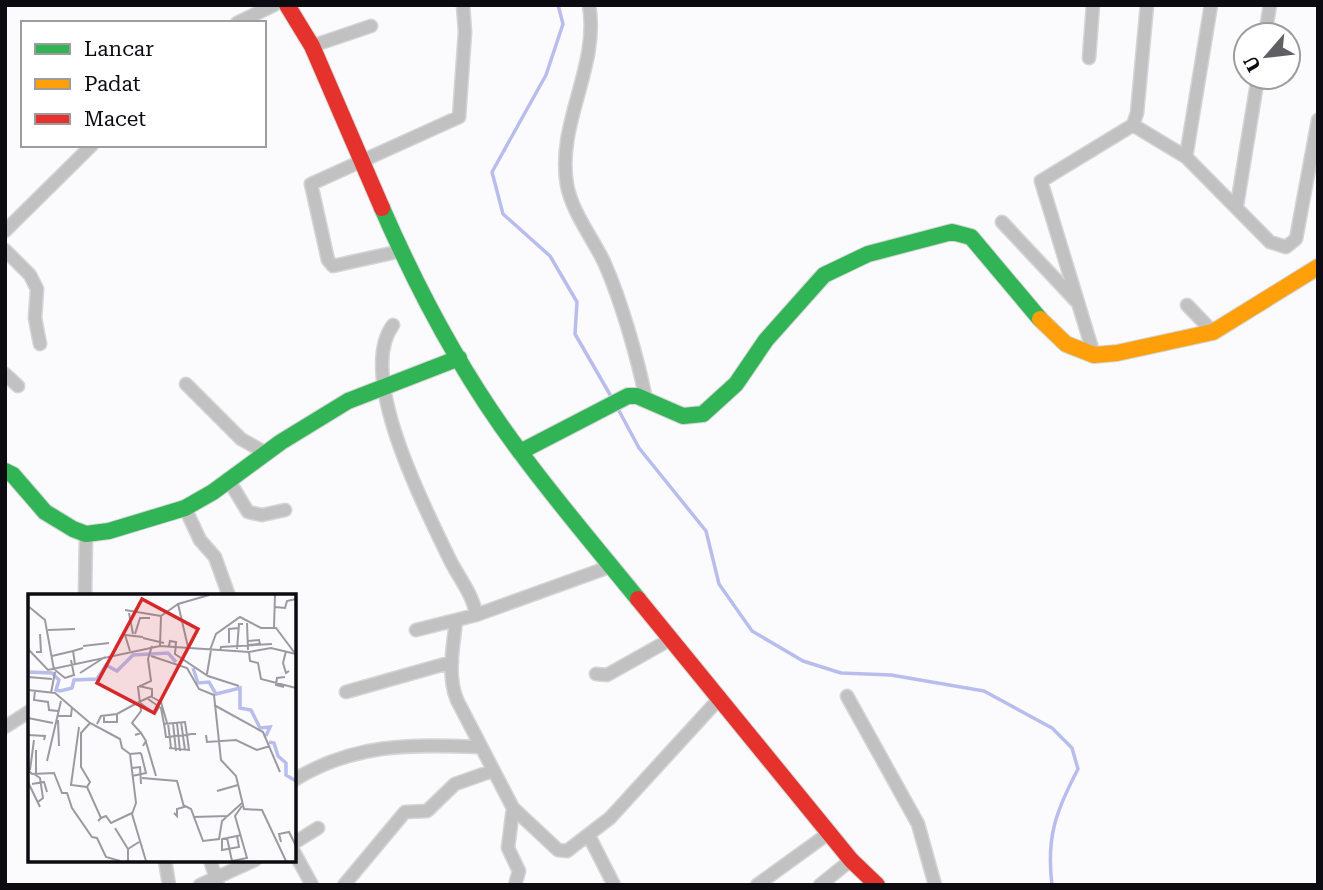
<svg xmlns="http://www.w3.org/2000/svg" width="1323" height="890" viewBox="0 0 1323 890" font-family="'Roboto Serif',serif">
<style>
.lines{fill:none;stroke-linecap:round;stroke-linejoin:round}
.stream{stroke:#b9bdee;stroke-width:3.5}
.street-casing{stroke:#d5d5d7;stroke-width:15}
.fast-casing{stroke:#d5d5d7;stroke-width:18}
.slow-casing{stroke:#d5d5d7;stroke-width:18}
.jam-casing{stroke:#d5d5d7;stroke-width:18}
.street{stroke:#c0c1c0;stroke-width:12}
.fast{stroke:#30b455;stroke-width:16}
.slow{stroke:#ff9f0a;stroke-width:16}
.jam{stroke:#e5322d;stroke-width:16}
.inset-river{fill:none;stroke:#b9bdee;stroke-width:3.5}
.inset-road{fill:none;stroke:#9b9b9f;stroke-width:2}
.view{fill:#d62828;fill-opacity:0.15;stroke:#d62828;stroke-width:3.5}
.inset-edge{fill:none;stroke:#0b0b11;stroke-width:3.5}
</style>
<rect width="100%" height="100%" fill="#fbfbfd"/>
<g class="lines">
<path class="stream" d="M 558,5 L 563,24 L 546,75 L 492,172 L 503,214 L 550,256 L 577,302 L 575,334 L 612,398
M 617,407 L 639,448 L 706,531 L 719,584 L 752,631 L 803,661 L 841,673 L 891,675 L 984,691 L 1052,728 L 1072,748 L 1078,769 C 1056,811 1046,837 1052,885"/>
<g class="street-casing">
<path id="street" d="M 589,5 C 600,66 556,124 567,185 C 572,212 592,237 604,262 C 621,300 638,359 646,400
M 237,23 L 274,5
M 1265,35 L 1270,5
M 312,46 L 371,26
M 1089,58 L 1093,5
M 1133,125 L 1186,157 L 1270,242 L 1286,247 L 1296,239 L 1318,120
M 1186,157 L 1211,5
M 1237,205 L 1258,77
M 1002,222 L 1076,301
M 5,231 L 92,145
M 5,250 L 30,275 L 37,289 L 35,318 L 40,344
M 401,251 L 333,266 L 328,260 L 311,184 L 459,117 L 465,32 L 463,5
M 1187,305 L 1213,332
M 393,325 C 355,375 427,512 451,562 C 460,579 474,597 476,615
M 1094,355 L 1041,181 L 1133,125 L 1137,113 L 1147,5
M 5,374 L 18,386
M 186,384 L 241,439 L 266,453
M 228,479 L 248,512 L 262,515 L 285,510
M 185,508 L 200,540 L 215,557 L 229,596
M 85,596 L 86,534
M 456,621 C 453,647 447,676 457,700 L 513,808 L 558,850 L 567,851 L 610,818 L 718,700
M 416,630 L 476,615 L 612,566
M 596,674 L 607,675 L 671,639
M 346,692 L 452,662
M 847,696 L 918,824 L 935,885
M 5,727 L 30,711
M 294,780 C 354,743 412,744 479,747
M 513,808 L 508,848 L 519,871 L 515,885
M 589,836 L 614,885
M 294,843 L 318,828
M 294,852 L 312,885
M 165,860 L 169,885
M 210,860 L 218,884
M 200,885 L 255,860
M 344,885 L 405,812 L 427,811 L 455,784 L 492,771
M 757,885 L 829,833
M 820,885 L 851,860"/>
</g>
<g class="fast-casing">
<path id="fast" d="M 382,208 C 419,293 465,379 521,453 C 558,503 599,551 638,599
M 520,452 L 628,396 L 637,396 L 683,416 L 703,414 L 736,384 L 766,340 L 824,275 L 868,254 L 952,232 L 971,237 L 1040,319
M 5,471 L 13,475 L 45,512 L 73,529 L 86,534 L 109,531 L 185,508 L 213,492 L 281,442 L 348,401 L 459,358"/>
</g>
<g class="slow-casing">
<path id="slow" d="M 1040,319 L 1066,344 L 1094,355 L 1117,353 L 1213,332 L 1318,267"/>
</g>
<g class="jam-casing">
<path id="jam" d="M 287,5 L 312,46 L 382,208
M 638,599 L 851,860 L 877,885"/>
</g>
<use href="#street" class="street"/>
<use href="#fast" class="fast"/>
<use href="#slow" class="slow"/>
<use href="#jam" class="jam"/>
</g>
<g transform="translate(28 594)">
<rect width="268" height="268" fill="#fbfbfd"/>
<path class="inset-river" d="M 165,74 L 170,89 L 181,88 L 188,100 L 212,94 L 212,114 L 223,116 L 232,134 L 242,133 L 238,142M 0,78 L 24,79 L 31,86 L 28,96 L 32,97 L 44,94 L 46,86 L 69,85 L 78,71 L 89,77 L 105,61 L 140,59 L 148,68M 241,148 L 246,149 L 250,162 L 258,169 L 258,181 L 268,187"/>
<path class="inset-road" d="M 0,12 L 17,26 L 26,76M 247,13 L 257,14 L 259,7 L 268,5M 97,16 L 133,22M 101,19 L 105,40M 219,29 L 220,56M 246,33 L 247,1M 20,36 L 47,35M 107,40 L 112,24 L 122,24M 115,44 L 136,49M 220,47 L 231,46 L 232,50 L 220,51M 201,49 L 201,35 L 211,34M 55,52 L 81,49M 132,52 L 133,22 L 150,10M 141,52 L 142,47 L 148,48 L 147,60 L 180,82 L 211,92M 160,53 L 150,10 L 181,1M 0,55 L 20,76 L 132,52 L 221,58 L 243,54 L 268,60M 209,55 L 211,30 L 215,30M 182,56 L 188,40 L 212,23 L 233,34 L 248,34 L 266,58M 102,57 L 97,41 L 115,43M 192,57 L 193,53 L 244,50M 258,57 L 255,69 L 258,79 L 261,77M 8,58 L 13,58 L 12,40M 221,58 L 222,67 L 230,69 L 233,85 L 268,94M 24,62 L 45,57M 123,62 L 159,74 L 171,95 L 186,101 L 193,166 L 208,182 L 216,215 L 234,216 L 258,267M 47,70 L 45,57 L 55,54M 27,76 L 37,84 L 46,81 L 43,66M 52,79 L 77,63M 179,80 L 183,56M 0,83 L 24,85M 111,92 L 124,95 L 124,103 L 133,108 L 130,112M 256,93 L 248,91 L 249,84 L 257,83M 0,96 L 27,99 L 62,129 L 92,145 L 94,154 L 102,160 L 113,159M 7,97 L 6,106 L 20,108 L 21,116 L 30,117M 23,99 L 27,78M 124,102 L 111,108 L 127,120 L 131,113M 120,105 L 133,114 L 136,130M 133,108 L 139,129M 186,111 L 235,138 L 252,178M 30,122 L 43,122 L 44,113M 76,122 L 76,128 L 89,128 L 89,120M 0,124 L 25,129M 30,126 L 31,152M 153,128 L 157,156M 140,129 L 143,154M 145,129 L 148,157M 149,129 L 152,157M 69,130 L 73,122 L 89,120 L 109,109M 51,133 L 43,191 L 59,193 L 73,224 L 70,227M 113,139 L 104,129 L 113,117 L 110,93 L 123,87 L 120,65 L 124,52M 0,141 L 17,142 L 16,146M 107,141 L 113,139 L 118,147 L 115,152M 178,141 L 179,148 L 208,146 L 229,156 L 242,152M 118,148 L 128,182M 141,154 L 161,156 L 159,141 L 157,128 L 136,130 L 138,143 L 142,143 L 146,142 L 159,141 L 163,140 L 168,140M 8,156 L 8,180M 102,160 L 108,209 L 104,220 L 118,267M 19,167 L 33,107M 104,174 L 112,173 L 113,190M 0,176 L 4,180 L 26,179 L 34,199 L 39,199 L 44,214 L 64,243 L 69,244 L 78,263 L 92,267M 2,176 L 6,146M 6,180 L 12,184 L 15,204 L 10,208M 104,182 L 118,179 L 113,159M 114,184 L 149,187 L 156,213 L 149,215 L 149,222 L 146,219M 0,188 L 12,213M 4,190 L 16,188 L 19,198M 59,193 L 62,188 L 53,173 L 53,139 L 62,129M 189,197 L 210,191M 155,211 L 163,215 L 175,247 L 191,245 L 194,227 L 214,209M 165,223 L 200,222M 73,224 L 78,222 L 83,229 L 104,219M 87,234 L 100,255M 209,242 L 194,245 L 194,256 L 211,253 L 209,242 L 213,241M 199,244 L 204,267M 253,248 L 251,240 L 261,238 L 268,252M 100,267 L 100,255 L 111,248M 204,267 L 219,264 L 207,222 L 214,212"/>
<path class="view" d="M 114,5 L 170,35 L 126,119 L 69,89 Z"/>
<rect width="268" height="268" class="inset-edge"/>
</g>
<rect width="1323" height="890" fill="none" stroke="#0b0b11" stroke-width="14"/>
<rect x="21" y="21" width="245" height="126" fill="#ffffff" stroke="#9d9da0" stroke-width="2"/>
<rect x="35" y="44" width="35" height="10" fill="#30b455" stroke="#9d9da0" stroke-width="2"/>
<text x="84" y="56" font-size="21" fill="#0b0b11">Lancar</text>
<rect x="35" y="79" width="35" height="10" fill="#ff9f0a" stroke="#9d9da0" stroke-width="2"/>
<text x="84" y="91" font-size="21" fill="#0b0b11">Padat</text>
<rect x="35" y="114" width="35" height="10" fill="#e5322d" stroke="#9d9da0" stroke-width="2"/>
<text x="84" y="126" font-size="21" fill="#0b0b11">Macet</text>
<g transform="translate(1267 56) rotate(242)"><circle r="33" fill="#ffffff" stroke="#9d9da0" stroke-width="2"/>
<path d="M0-5L12 26L0 18L-12 26Z" fill="#5f5f64"/>
<text y="-10" font-size="19" font-weight="bold" text-anchor="middle" fill="#0b0b11">U</text>
</g>
</svg>
